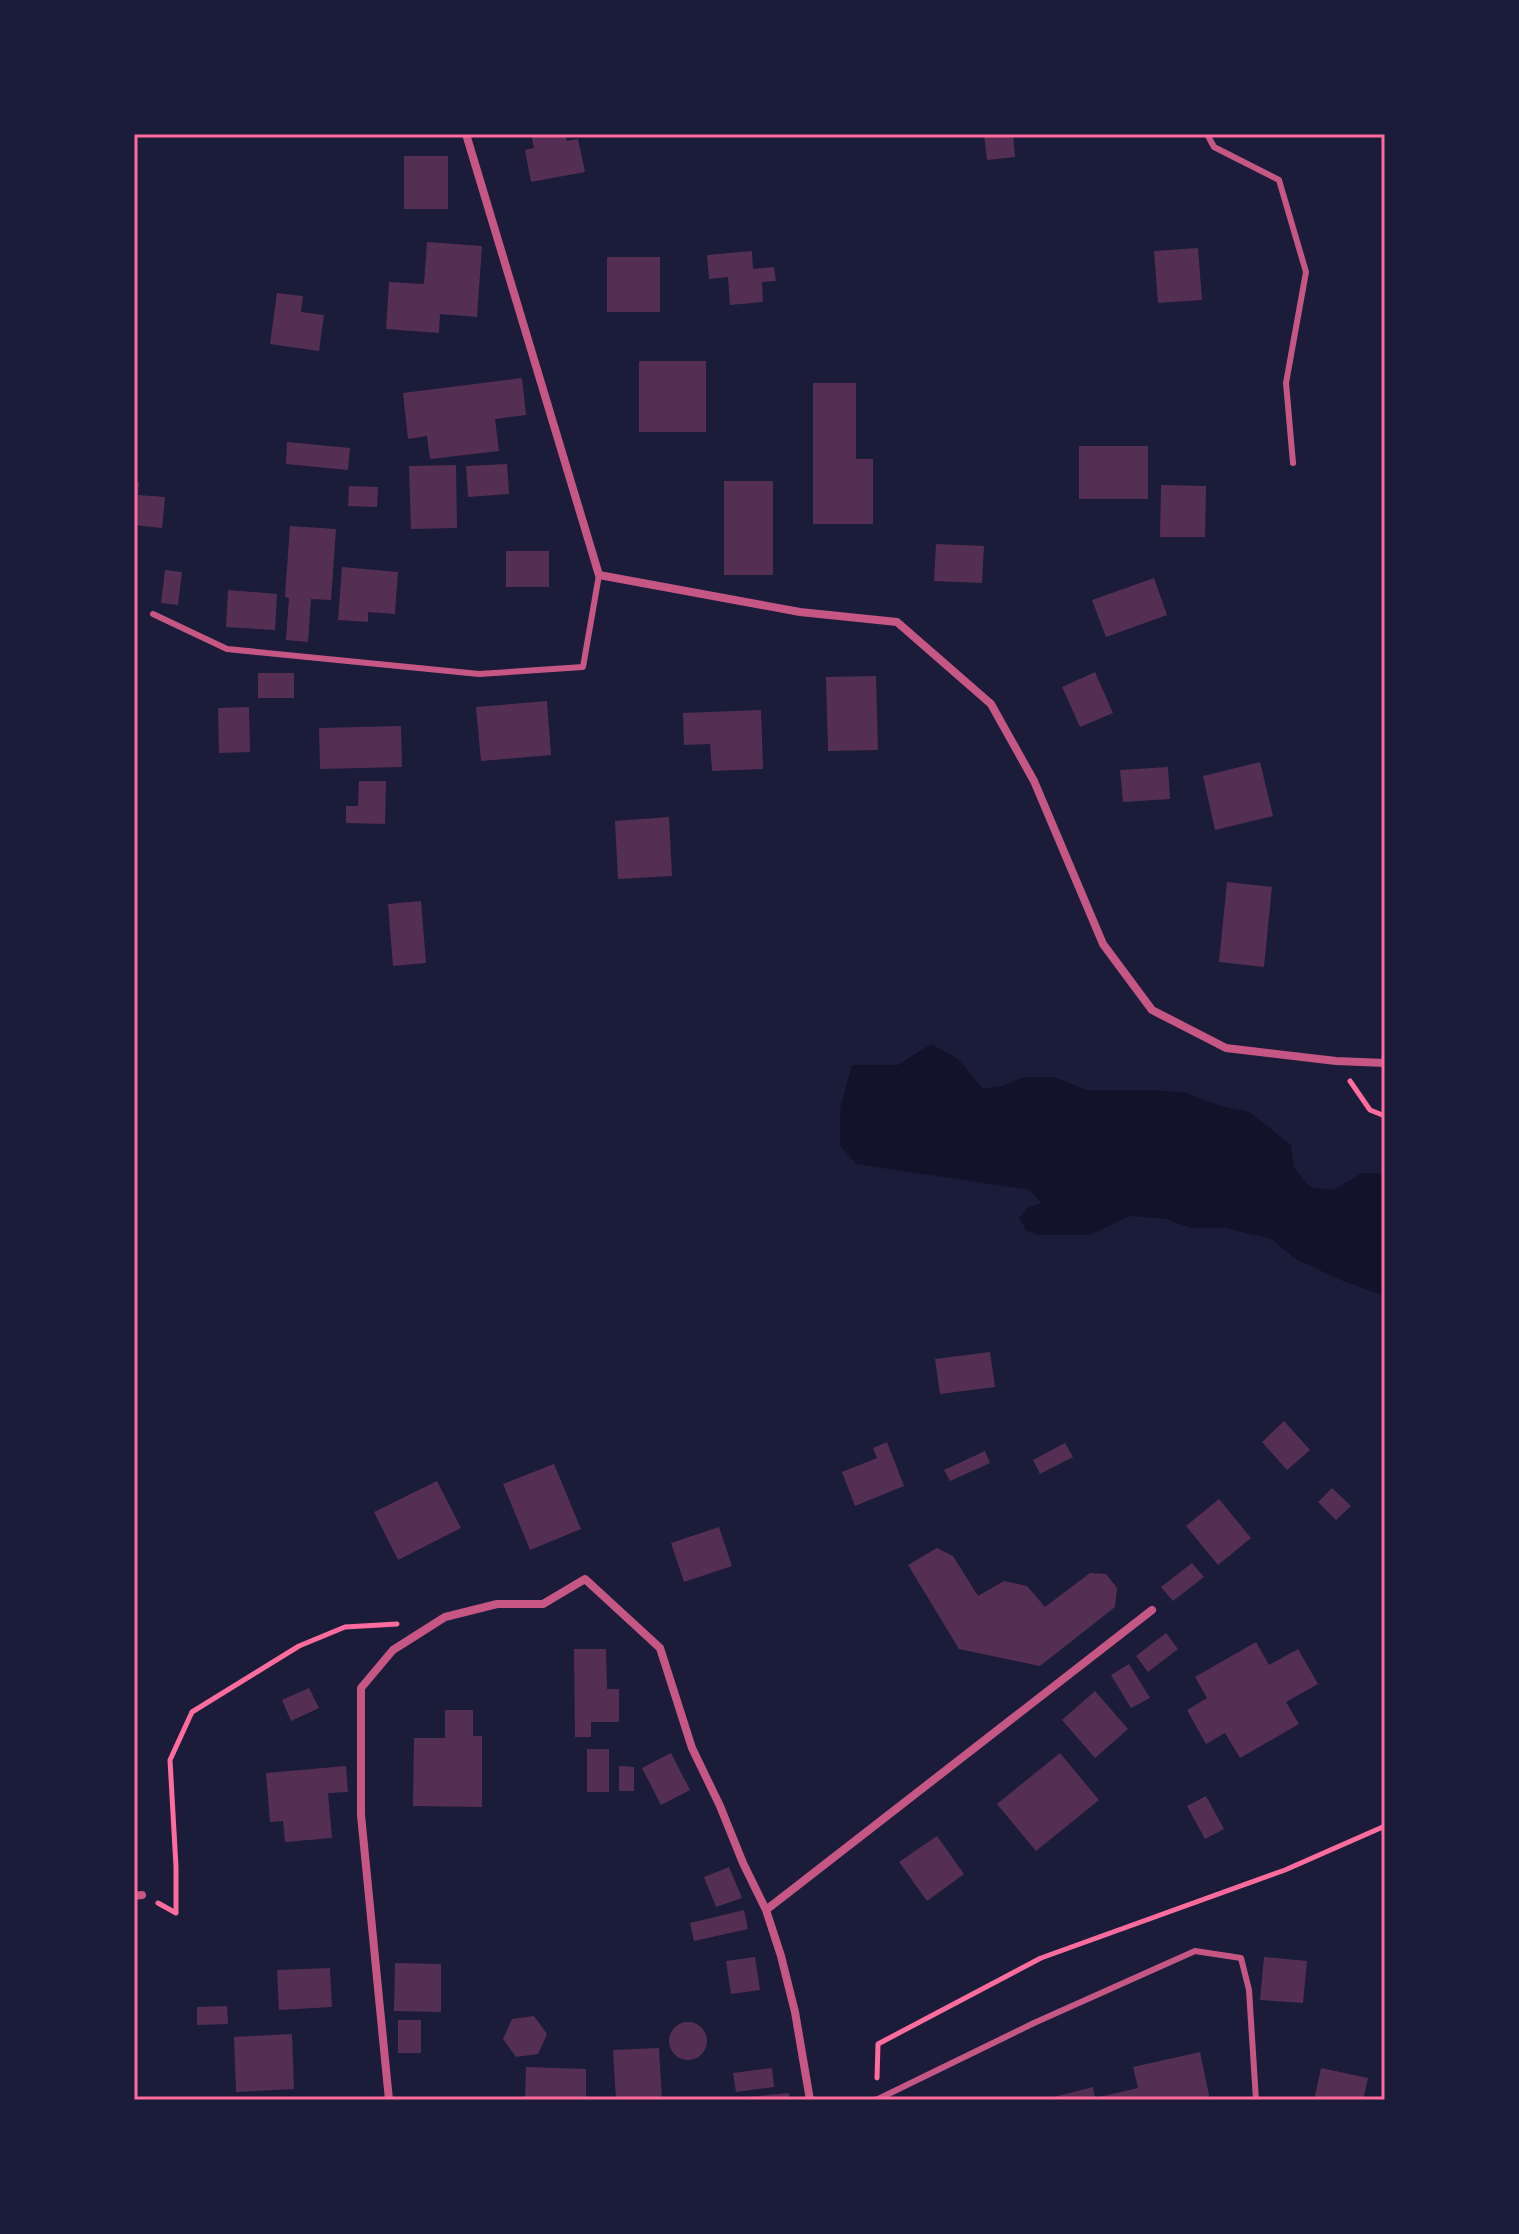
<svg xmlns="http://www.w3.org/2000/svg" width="1519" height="2234" viewBox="0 0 1519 2234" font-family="'Source Serif 4',serif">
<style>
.water{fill:#12122b}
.building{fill:#542f53}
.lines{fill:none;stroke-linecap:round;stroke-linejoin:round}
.path{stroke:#ff6b9d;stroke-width:5}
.service{stroke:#c65784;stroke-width:6}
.minor{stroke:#c65784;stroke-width:8}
.neatline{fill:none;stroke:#ff6b9d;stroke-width:3}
</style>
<rect width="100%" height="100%" fill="#1b1b3a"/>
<path class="water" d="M 931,1044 L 958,1059 L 983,1089 L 1002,1086 L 1025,1077 L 1054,1077 L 1086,1090 L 1154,1090 L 1187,1093 L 1220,1106 L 1249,1112 L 1291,1145 L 1294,1167 L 1310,1187 L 1333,1190 L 1362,1173 L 1379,1173 L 1385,1188 L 1385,1296 L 1343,1281 L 1294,1258 L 1272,1239 L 1226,1228 L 1190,1228 L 1167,1219 L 1129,1216 L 1090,1235 L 1038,1235 L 1026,1230 L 1019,1218 L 1027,1208 L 1041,1203 L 1030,1190 L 856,1164 L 840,1145 L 840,1109 L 852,1065 L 898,1065 Z"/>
<path class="building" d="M 531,134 L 565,134 L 567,141 L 578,139 L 585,172 L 531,182 L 525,150 L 534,148 Z
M 984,134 L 1013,134 L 1015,157 L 987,160 Z
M 404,156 L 448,156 L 448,209 L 404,209 Z
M 427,242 L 482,246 L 477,317 L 440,314 L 439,333 L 386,329 L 389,282 L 424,284 Z
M 1198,248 L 1202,300 L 1158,303 L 1154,251 Z
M 752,251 L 753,269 L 774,267 L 776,281 L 762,282 L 763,302 L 730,305 L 728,277 L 709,279 L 707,255 Z
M 607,257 L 660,257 L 660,312 L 607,312 Z
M 277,293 L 303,296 L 301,312 L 324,315 L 319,351 L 270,344 Z
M 639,361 L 706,361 L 706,432 L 639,432 Z
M 522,378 L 526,415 L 495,419 L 499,451 L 430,459 L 427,436 L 408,439 L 403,393 Z
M 813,383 L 856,383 L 856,459 L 873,459 L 873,524 L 813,524 Z
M 287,442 L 350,448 L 348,470 L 286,464 Z
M 1079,446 L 1148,446 L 1148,499 L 1079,499 Z
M 507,464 L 509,494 L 468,497 L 466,466 Z
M 456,465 L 457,528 L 411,529 L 409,466 Z
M 724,481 L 773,481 L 773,575 L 724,575 Z
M 134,482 L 139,482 L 138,495 L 165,497 L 162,528 L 134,525 Z
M 1161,485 L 1206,486 L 1205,537 L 1160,537 Z
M 349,486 L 378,487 L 377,507 L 348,506 Z
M 290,526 L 336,529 L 331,600 L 311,599 L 308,642 L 286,640 L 289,598 L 285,597 Z
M 936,544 L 984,546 L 982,583 L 934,581 Z
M 506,551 L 549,551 L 549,587 L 506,587 Z
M 342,567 L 398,572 L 395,614 L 368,612 L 368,622 L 338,620 Z
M 165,570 L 182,572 L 178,605 L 161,603 Z
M 1154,578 L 1167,615 L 1106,637 L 1092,600 Z
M 228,590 L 277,594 L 275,630 L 226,627 Z
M 1095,672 L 1113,713 L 1080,727 L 1062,687 Z
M 258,673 L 294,673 L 294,698 L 258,698 Z
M 876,676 L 878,750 L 828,751 L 826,677 Z
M 547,701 L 551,755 L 481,761 L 476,707 Z
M 249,707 L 250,752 L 219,753 L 218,708 Z
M 761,710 L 763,769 L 712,771 L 710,744 L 684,745 L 683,713 Z
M 401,726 L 402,767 L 320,769 L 319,728 Z
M 1260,762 L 1273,816 L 1215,830 L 1203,776 Z
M 1168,767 L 1170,799 L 1123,802 L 1120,770 Z
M 359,781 L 386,781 L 385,824 L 346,823 L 346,806 L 358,806 Z
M 669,817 L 672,876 L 618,879 L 615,821 Z
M 1227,882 L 1272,887 L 1264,967 L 1219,962 Z
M 421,901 L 426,963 L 393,966 L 388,904 Z
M 990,1352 L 995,1387 L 940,1394 L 935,1359 Z
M 1284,1421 L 1310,1450 L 1287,1470 L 1262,1442 Z
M 887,1442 L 904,1486 L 855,1506 L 842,1472 L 877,1458 L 873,1448 Z
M 1065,1443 L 1073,1457 L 1040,1474 L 1033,1460 Z
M 985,1451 L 990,1463 L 950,1481 L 944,1470 Z
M 554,1464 L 581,1529 L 530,1550 L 503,1484 Z
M 437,1481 L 461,1528 L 398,1560 L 374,1512 Z
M 1332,1488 L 1351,1506 L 1336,1520 L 1318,1502 Z
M 1219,1499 L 1251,1538 L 1218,1565 L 1186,1526 Z
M 719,1527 L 732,1566 L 684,1582 L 671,1543 Z
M 937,1548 L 953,1556 L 978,1596 L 1004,1581 L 1027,1586 L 1045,1607 L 1090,1573 L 1106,1574 L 1117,1588 L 1115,1607 L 1040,1666 L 959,1649 L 908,1565 Z
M 1192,1563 L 1204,1577 L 1173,1601 L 1161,1587 Z
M 1166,1633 L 1178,1649 L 1148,1672 L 1136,1656 Z
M 1256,1642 L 1269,1665 L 1298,1649 L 1318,1684 L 1286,1702 L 1299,1724 L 1240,1758 L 1225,1733 L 1206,1744 L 1187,1710 L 1207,1698 L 1195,1677 Z
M 574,1649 L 606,1649 L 607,1689 L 619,1689 L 619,1722 L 591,1722 L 591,1737 L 575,1737 Z
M 1129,1664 L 1150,1698 L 1131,1708 L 1111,1675 Z
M 309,1688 L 319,1708 L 291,1721 L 282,1700 Z
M 1095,1691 L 1128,1729 L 1095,1758 L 1062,1720 Z
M 445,1710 L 473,1710 L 473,1736 L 482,1736 L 482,1807 L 413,1806 L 414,1738 L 445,1738 Z
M 587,1749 L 609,1749 L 609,1792 L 587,1792 Z
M 671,1753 L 690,1790 L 661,1805 L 642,1768 Z
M 1060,1753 L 1099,1800 L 1036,1851 L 997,1804 Z
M 346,1766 L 348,1792 L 328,1793 L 332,1838 L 285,1842 L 283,1821 L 270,1822 L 266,1773 Z
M 619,1766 L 634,1767 L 634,1791 L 619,1791 Z
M 1206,1796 L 1224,1829 L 1205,1839 L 1187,1806 Z
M 937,1836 L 964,1874 L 927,1901 L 899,1862 Z
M 729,1867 L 742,1898 L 716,1907 L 704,1877 Z
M 744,1910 L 748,1929 L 694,1941 L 690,1923 Z
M 755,1957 L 760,1990 L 731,1994 L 726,1961 Z
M 1264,1957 L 1307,1961 L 1303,2003 L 1260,2000 Z
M 395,1963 L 441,1964 L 441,2012 L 394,2011 Z
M 330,1968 L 332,2007 L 279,2010 L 277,1970 Z
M 227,2006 L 228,2024 L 197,2025 L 197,2007 Z
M 534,2016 L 547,2034 L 538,2054 L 516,2057 L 503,2039 L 512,2019 Z
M 398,2020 L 421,2020 L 421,2053 L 398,2053 Z
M669 2041a19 19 0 1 1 38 0a19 19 0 1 1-38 0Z
M 292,2034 L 294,2089 L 236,2092 L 234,2037 Z
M 659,2048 L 662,2100 L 616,2100 L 613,2050 Z
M 1200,2052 L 1210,2100 L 1042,2100 L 1093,2087 L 1095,2098 L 1138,2088 L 1133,2067 Z
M 526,2067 L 586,2069 L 586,2100 L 525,2100 Z
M 772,2068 L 774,2087 L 736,2092 L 733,2073 Z
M 1321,2068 L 1368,2078 L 1363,2100 L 1314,2100 Z
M 789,2093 L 790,2100 L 748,2100 L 747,2097 Z"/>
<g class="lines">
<path class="path" d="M 1350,1081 L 1370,1110 L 1385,1116
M 158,1903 L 176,1913 L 176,1867 L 170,1760 L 192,1712 L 299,1646 L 345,1627 L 397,1624
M 877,2078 L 878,2044 L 1041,1958 L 1285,1870 L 1385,1826"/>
<path class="service" d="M 1207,134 L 1214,147 L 1279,180 L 1306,272 L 1286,383 L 1293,463
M 153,614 L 227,649 L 479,674 L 583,667 L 599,575
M 876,2100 L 1034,2023 L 1195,1951 L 1241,1958 L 1249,1990 L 1256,2100"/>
<path class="minor" d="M 466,134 L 599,575 L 800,612 L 897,622 L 991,704 L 1034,781 L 1103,944 L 1152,1010 L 1226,1048 L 1336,1061 L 1385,1063
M 134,1896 L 142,1895
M 766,1910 L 1152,1610
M 389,2100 L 361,1815 L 361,1688 L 393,1650 L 445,1617 L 497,1604 L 543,1604 L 585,1579 L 660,1648 L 692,1748 L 720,1806 L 743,1863 L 766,1910 L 781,1956 L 795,2012 L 810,2100"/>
</g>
<rect width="1519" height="2234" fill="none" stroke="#1b1b3a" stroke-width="272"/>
<rect x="136" y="136" width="1247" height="1962" class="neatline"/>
</svg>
